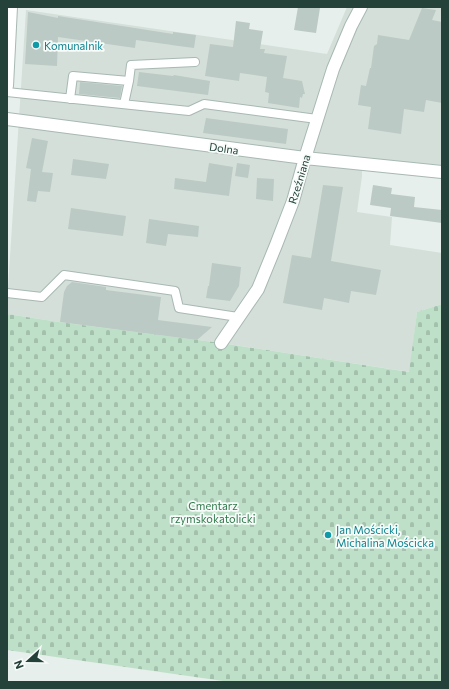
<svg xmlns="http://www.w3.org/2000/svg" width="449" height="689" viewBox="0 0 449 689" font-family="Commissioner,sans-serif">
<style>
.built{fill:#d4dfda}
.cemetery{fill:url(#cemetery-stones)}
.building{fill:#bbcac4}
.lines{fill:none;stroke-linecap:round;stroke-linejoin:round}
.service-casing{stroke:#a8b8b2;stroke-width:10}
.minor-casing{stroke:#a8b8b2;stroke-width:14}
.tertiary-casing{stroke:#a8b8b2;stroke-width:14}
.service{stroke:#fff;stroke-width:8}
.minor{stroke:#fff;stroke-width:12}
.tertiary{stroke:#fff;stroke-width:12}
.culture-dot{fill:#0f9aa8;stroke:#f7fbf9;stroke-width:1.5}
.labels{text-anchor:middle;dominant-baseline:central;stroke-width:3.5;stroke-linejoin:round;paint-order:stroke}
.culture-label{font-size:11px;fill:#0d838f;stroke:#f7fbf9;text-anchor:start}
.street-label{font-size:11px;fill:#24423a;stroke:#f7fbf9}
.park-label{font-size:11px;fill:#2d7a4b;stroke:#f7fbf9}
</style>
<defs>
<pattern id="cemetery-stones" width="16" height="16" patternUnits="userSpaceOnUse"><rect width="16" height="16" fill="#bfe0c8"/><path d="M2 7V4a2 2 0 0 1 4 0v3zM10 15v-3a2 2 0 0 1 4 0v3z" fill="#a4c1ad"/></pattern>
</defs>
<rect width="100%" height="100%" fill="#e6efeb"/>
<path class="built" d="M 347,7 L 442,7 L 442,165 L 362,158 L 362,176 L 357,212 L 392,217 L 390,245 L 442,253 L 442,304 L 417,312 L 410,372 L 221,343 L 59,322 L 7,314 L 7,303 L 26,10 L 327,54 Z"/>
<path class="cemetery" d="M 442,304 L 442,682 L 230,682 L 7,650 L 7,314 L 59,322 L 221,343 L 409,372 L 417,312 Z"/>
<path class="building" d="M 298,7 L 314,7 L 320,8 L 316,33 L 294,30 Z
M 422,8 L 436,10 L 432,20 L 442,22 L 442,103 L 426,100 L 424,112 L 404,109 L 401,134 L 368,129 L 371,107 L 358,105 L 361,85 L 366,86 L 370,68 L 371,68 L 374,46 L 377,44 L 378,35 L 409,40 Z
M 28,12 L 58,18 L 58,16 L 173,34 L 173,32 L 196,35 L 194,48 L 171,45 L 172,45 L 136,40 L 135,48 L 58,37 L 57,66 L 25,64 Z
M 236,21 L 250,23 L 249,29 L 263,31 L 260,49 L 265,49 L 264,53 L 287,56 L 283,78 L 302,81 L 305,94 L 303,94 L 302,98 L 300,97 L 299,108 L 268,103 L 269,93 L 265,92 L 267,77 L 240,73 L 239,81 L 205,76 L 210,44 L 233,47 Z
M 139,72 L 173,76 L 174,75 L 210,81 L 208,95 L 137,86 Z
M 80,82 L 122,86 L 120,98 L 79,94 Z
M 206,118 L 288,129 L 286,144 L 203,133 Z
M 32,138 L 48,141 L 42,172 L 53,173 L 50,192 L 38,191 L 36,202 L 27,201 L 31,169 L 26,168 Z
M 73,159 L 109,164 L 106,179 L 71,175 Z
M 209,163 L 233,167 L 229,196 L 174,189 L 175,178 L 206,182 Z
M 237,163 L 250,165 L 248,178 L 235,176 Z
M 257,178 L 274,179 L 273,201 L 256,199 Z
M 323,185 L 343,187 L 331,261 L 381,270 L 376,295 L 351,291 L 349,303 L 324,298 L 322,310 L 283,303 L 292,255 L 311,258 Z
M 373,185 L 392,188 L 391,194 L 415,197 L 414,207 L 442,210 L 442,223 L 390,216 L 391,208 L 370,205 Z
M 71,208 L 126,216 L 123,236 L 68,229 Z
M 149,219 L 199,226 L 198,237 L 168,234 L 166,246 L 146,243 Z
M 212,263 L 241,267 L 239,286 L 230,301 L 206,298 L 208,286 L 209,286 Z
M 72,282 L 106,287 L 106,290 L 161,297 L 158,320 L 212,327 L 197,340 L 60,322 L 64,292 L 67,286 Z"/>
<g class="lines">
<g class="service-casing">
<path id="service" d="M 129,81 L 131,65 L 195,62
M 7,92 L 189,111 L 204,104 L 317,119
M 70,99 L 73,76 L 129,81 L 124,104
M 7,293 L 42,297 L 64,275 L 175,291 L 179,308 L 238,317"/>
</g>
<g class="minor-casing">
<path id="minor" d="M 7,119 L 305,158 L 442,172
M 221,343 L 258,289 L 276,245 L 293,201 L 305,158 L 333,69 L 351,26 L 361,7"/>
</g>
<g class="tertiary-casing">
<path id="tertiary" d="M 7,86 L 11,7"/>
</g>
<use href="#service" class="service"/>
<use href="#minor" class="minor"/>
<use href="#tertiary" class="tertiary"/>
</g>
<g class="culture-dot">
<circle cx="36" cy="45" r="4"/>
<circle cx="328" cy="535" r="4"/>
</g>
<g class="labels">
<g class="culture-label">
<text x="44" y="45">Komunalnik</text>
<text x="336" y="529">Jan Mościcki,<tspan x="336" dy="13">Michalina Mościcka</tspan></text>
</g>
<g class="street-label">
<text transform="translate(224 148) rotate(8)">Dolna</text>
<text transform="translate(299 179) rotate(-73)">Rzeźniana</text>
</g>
<g class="park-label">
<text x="213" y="505">Cmentarz<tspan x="213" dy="13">rzymskokatolicki</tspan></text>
</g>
</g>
<rect width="449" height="689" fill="none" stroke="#24423a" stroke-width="16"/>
<g transform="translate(28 661) rotate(249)" stroke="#f7fbf9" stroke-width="3" paint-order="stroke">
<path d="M0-3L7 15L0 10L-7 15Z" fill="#24423a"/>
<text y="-6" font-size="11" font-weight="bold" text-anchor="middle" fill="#24423a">N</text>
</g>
</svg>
